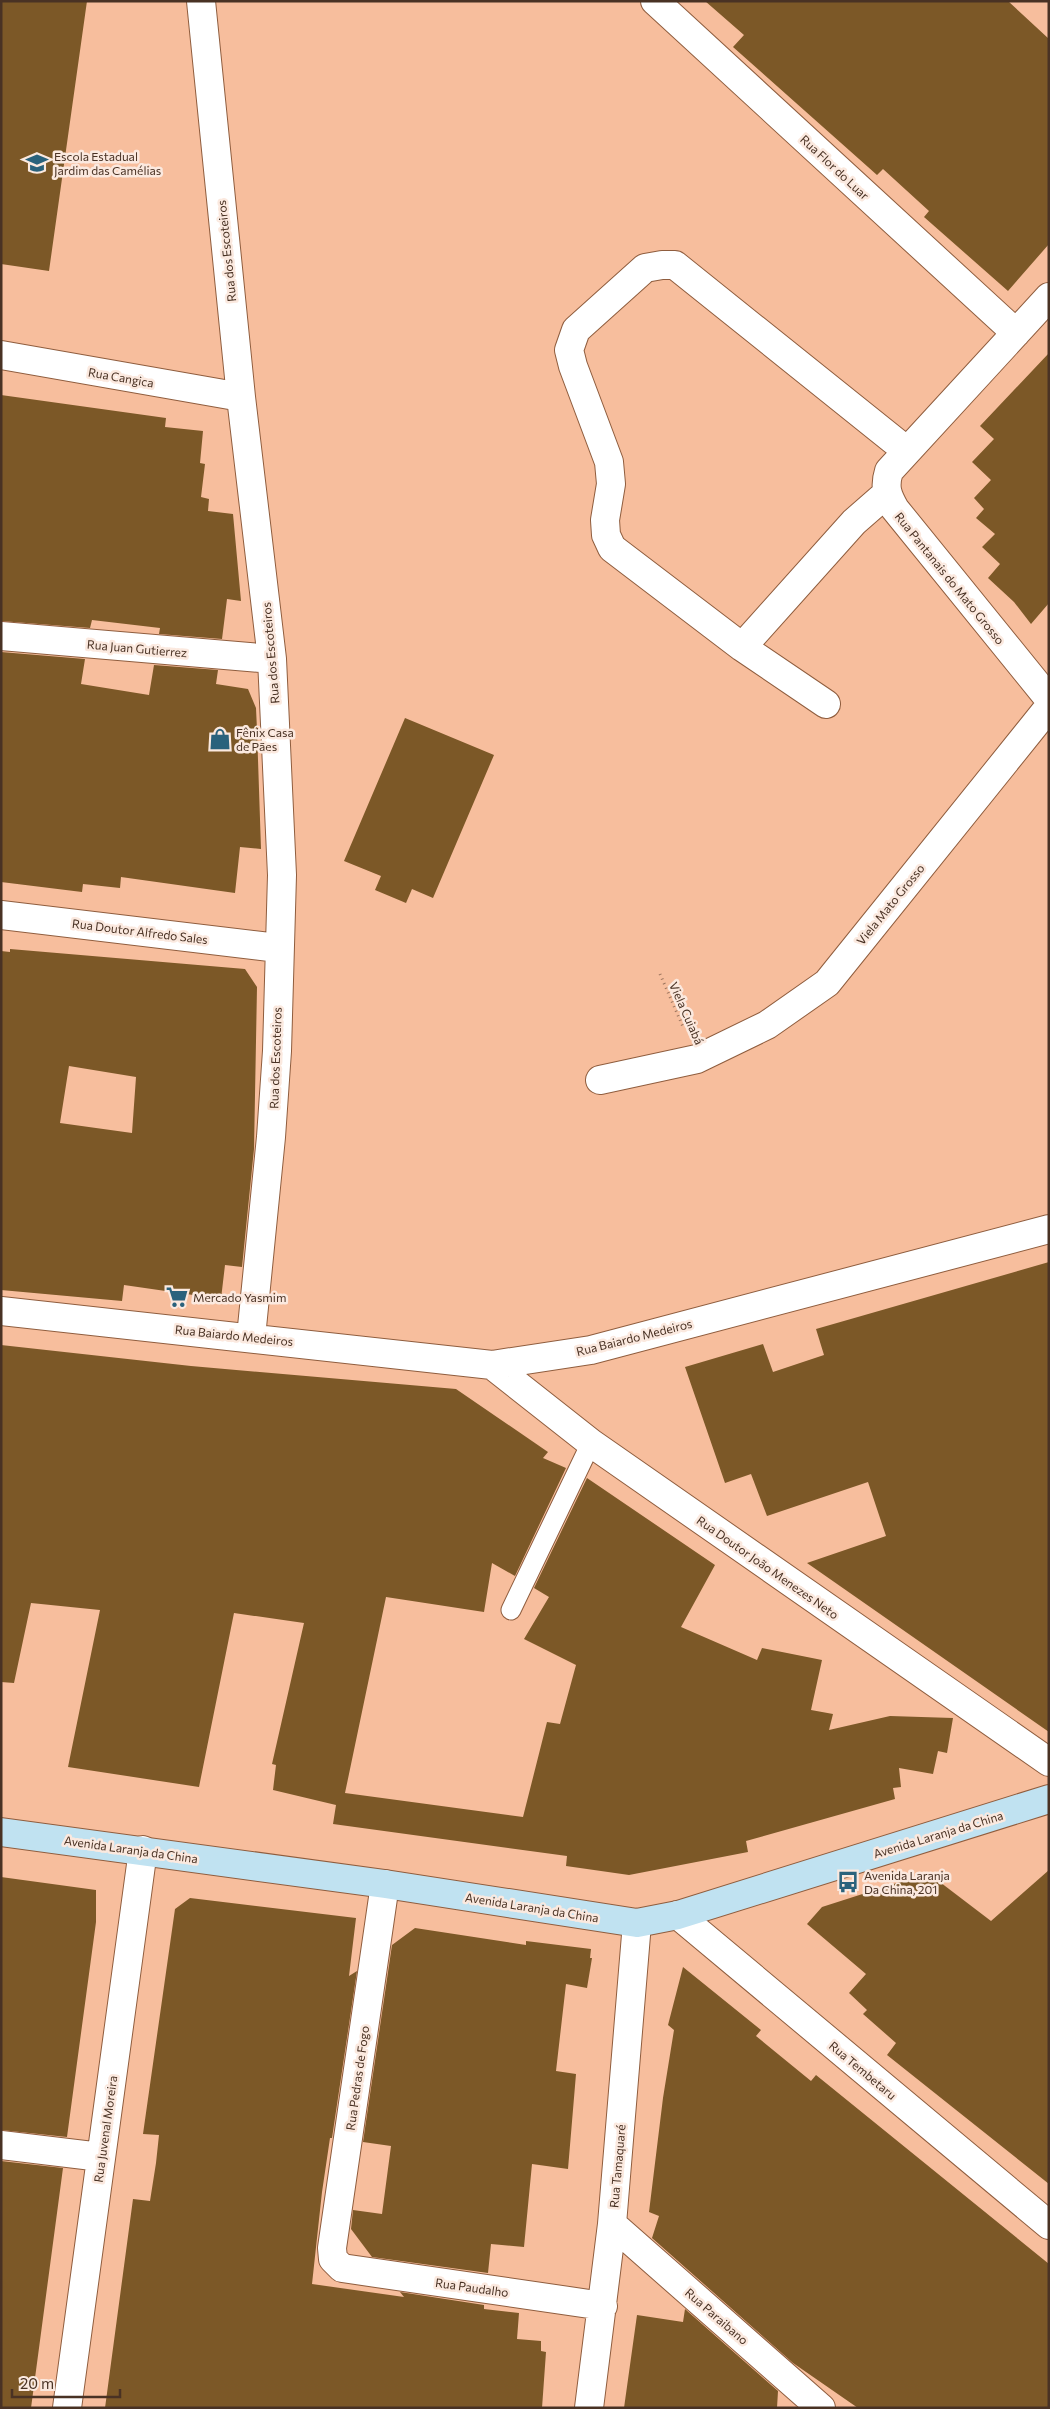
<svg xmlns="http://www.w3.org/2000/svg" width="1050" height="2409" viewBox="0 0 1050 2409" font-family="Commissioner,sans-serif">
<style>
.building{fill:#7c5827;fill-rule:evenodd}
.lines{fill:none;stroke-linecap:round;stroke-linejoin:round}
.lane-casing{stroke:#8f5d3e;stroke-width:21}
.street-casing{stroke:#8f5d3e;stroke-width:30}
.secondary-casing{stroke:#8f5d3e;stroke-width:30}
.path{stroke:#9c755e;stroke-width:3;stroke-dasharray:1 4;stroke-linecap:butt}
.lane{stroke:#fff;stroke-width:19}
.street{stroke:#fff;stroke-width:28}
.secondary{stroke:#c0e2f1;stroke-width:28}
.labels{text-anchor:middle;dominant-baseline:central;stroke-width:5;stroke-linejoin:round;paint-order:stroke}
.poi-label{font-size:12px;fill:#493224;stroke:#fbe9df;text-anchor:start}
.street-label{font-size:12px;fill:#493224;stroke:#fbe9df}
</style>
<rect width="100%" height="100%" fill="#f7be9d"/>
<path class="building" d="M 1,1 L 87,1 L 49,271 L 1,264 Z
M 705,1 L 1008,1 L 1049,39 L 1049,244 L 1008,291 L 924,217 L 929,211 L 883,169 L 877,175 L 733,47 L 744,35 Z
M 1049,353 L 1049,603 L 1031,624 L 1014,602 L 988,578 L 1000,564 L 982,547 L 995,534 L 976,518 L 984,509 L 974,498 L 991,480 L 972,462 L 994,439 L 980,426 Z
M 1,395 L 166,418 L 165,427 L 203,431 L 200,463 L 205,464 L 201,497 L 209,499 L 208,511 L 233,514 L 241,601 L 227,599 L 222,639 L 159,634 L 160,628 L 92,620 L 90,628 L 1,621 Z
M 1,652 L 85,659 L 81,684 L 149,695 L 154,665 L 218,670 L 216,684 L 248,689 L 256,708 L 257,730 L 261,849 L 240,847 L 235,893 L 121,877 L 120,888 L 83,884 L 82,892 L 1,882 Z
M 405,718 L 494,755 L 433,898 L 412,889 L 406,903 L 375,890 L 381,876 L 344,861 Z
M 10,949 L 245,969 L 257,987 L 254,1149 L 242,1267 L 225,1265 L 221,1299 L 124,1285 L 122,1301 L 1,1290 L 1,951 L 10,952 ZM 69,1066 L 136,1077 L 132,1133 L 60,1123 Z
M 1049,1262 L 1049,1732 L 807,1563 L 886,1536 L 868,1482 L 767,1516 L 751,1474 L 725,1483 L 685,1367 L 763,1344 L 773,1372 L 824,1355 L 816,1329 Z
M 1,1345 L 191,1366 L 456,1389 L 548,1452 L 543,1458 L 566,1468 L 515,1576 L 492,1563 L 484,1612 L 386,1597 L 345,1793 L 523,1817 L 547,1722 L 560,1724 L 576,1665 L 524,1639 L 549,1597 L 534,1588 L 587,1478 L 715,1565 L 681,1627 L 757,1660 L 762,1648 L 822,1660 L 811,1710 L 833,1714 L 829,1730 L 890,1716 L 953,1718 L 947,1753 L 938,1751 L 933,1774 L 899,1768 L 901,1787 L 893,1788 L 895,1799 L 746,1841 L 748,1852 L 629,1875 L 566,1866 L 567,1856 L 333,1824 L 336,1805 L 273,1790 L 276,1765 L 272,1764 L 304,1623 L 234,1613 L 199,1787 L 68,1767 L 100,1610 L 31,1603 L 14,1683 L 1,1682 Z
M 1049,1870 L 1049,2184 L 887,2055 L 896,2043 L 863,2014 L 867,2010 L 849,1993 L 866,1974 L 807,1924 L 822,1907 L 928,1873 L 991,1921 Z
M 1,1877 L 96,1890 L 96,1922 L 67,2137 L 1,2130 Z
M 190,1898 L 356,1918 L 349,1976 L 357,1971 L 332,2138 L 330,2138 L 322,2192 L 312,2284 L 404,2297 L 400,2292 L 484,2305 L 484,2309 L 519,2313 L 517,2339 L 541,2341 L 541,2351 L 546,2352 L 542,2408 L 105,2408 L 133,2199 L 150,2201 L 156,2163 L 159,2135 L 143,2134 L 175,1909 Z
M 415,1928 L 526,1945 L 526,1941 L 591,1949 L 590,1958 L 592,1958 L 587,1988 L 566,1984 L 556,2071 L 576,2074 L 568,2169 L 532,2164 L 524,2247 L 491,2244 L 488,2273 L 372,2257 L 351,2229 L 353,2210 L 382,2214 L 391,2146 L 363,2142 L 392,1945 Z
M 683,1967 L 761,2030 L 756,2036 L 811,2081 L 816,2075 L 1049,2264 L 1049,2408 L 858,2408 L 793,2363 L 652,2238 L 659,2216 L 649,2212 L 663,2098 L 674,2030 L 668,2025 Z
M 1,2161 L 63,2168 L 31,2408 L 1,2408 Z
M 685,2309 L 778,2391 L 777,2408 L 624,2408 L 637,2315 L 683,2322 Z"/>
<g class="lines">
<g class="lane-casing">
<path id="lane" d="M 511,1610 L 591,1443"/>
</g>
<g class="street-casing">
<path id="street" d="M 201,1 L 241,397 L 272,659 L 282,875 L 277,1051 L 271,1137 L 251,1337
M 655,1 L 1016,333
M 1049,297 L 889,471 C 884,487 887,495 895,509 L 1049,699
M 1,355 L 241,397
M 1,636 L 272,659
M 742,647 L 854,522 L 886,494
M 826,704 L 742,647 L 612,548 L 606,535 L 605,520 L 611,484 L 609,462 L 573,366 L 569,350 L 576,330 L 645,268 L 662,265 L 675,265 L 907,451
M 1,915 L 278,948
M 600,1080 L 697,1059 L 767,1025 L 827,983 L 1049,707
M 1,1311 L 492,1365 L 591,1350 L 1049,1229
M 492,1365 L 591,1443 L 1049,1762
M 385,1884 L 332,2248 L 333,2259 L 342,2268 L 603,2306
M 678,1915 L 1049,2225
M 1,2145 L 101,2157
M 612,2224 L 821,2408
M 67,2408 L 143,1850
M 589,2408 L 612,2224 L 637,1923"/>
</g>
<g class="secondary-casing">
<path id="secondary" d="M 1,1832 L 385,1884 L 637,1923 L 678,1915 L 1049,1799"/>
</g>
<path class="path" d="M 660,974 L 684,1029"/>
<use href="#lane" class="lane"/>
<use href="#street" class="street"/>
<use href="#secondary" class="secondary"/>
</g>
<defs>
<g id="school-bare" transform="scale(1.725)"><path d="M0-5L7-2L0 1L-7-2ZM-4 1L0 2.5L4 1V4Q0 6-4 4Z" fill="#2a627c" stroke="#fbe9df" stroke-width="2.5" paint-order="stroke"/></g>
<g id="shop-bare" transform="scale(1.725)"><path d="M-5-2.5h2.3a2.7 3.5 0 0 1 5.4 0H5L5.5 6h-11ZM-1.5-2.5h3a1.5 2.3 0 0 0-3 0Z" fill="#2a627c" stroke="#fbe9df" stroke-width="2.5" paint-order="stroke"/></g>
<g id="supermarket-bare" transform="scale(1.725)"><path d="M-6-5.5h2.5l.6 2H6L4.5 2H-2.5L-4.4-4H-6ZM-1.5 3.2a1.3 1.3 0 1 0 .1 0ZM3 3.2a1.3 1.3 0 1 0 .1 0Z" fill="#2a627c" stroke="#fbe9df" stroke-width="2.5" paint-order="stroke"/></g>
<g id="bus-bare" transform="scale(1.725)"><path d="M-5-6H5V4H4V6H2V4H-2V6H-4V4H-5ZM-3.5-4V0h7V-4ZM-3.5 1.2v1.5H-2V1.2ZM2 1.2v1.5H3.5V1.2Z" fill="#2a627c" stroke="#fbe9df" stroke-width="2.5" paint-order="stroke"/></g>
</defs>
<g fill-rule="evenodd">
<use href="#school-bare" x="37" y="163"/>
<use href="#shop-bare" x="220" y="739"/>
<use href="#supermarket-bare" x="177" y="1297"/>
<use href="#bus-bare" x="848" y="1882"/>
</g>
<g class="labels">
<g class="poi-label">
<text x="54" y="156">Escola Estadual<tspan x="54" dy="14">Jardim das Camélias</tspan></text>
<text x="236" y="732">Fênix Casa<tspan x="236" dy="14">de Pães</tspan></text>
<text x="193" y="1297">Mercado Yasmim</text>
<text x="864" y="1875">Avenida Laranja<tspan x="864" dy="14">Da China, 201</tspan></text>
</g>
<g class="street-label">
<text transform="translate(835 167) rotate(43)">Rua Flor do Luar</text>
<text transform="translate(226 251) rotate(-96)">Rua dos Escoteiros</text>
<text transform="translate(121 377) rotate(10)">Rua Cangica</text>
<text transform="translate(950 578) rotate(51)">Rua Pantanais do Mato Grosso</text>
<text transform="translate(137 648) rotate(5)">Rua Juan Gutierrez</text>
<text transform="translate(270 653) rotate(-95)">Rua dos Escoteiros</text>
<text transform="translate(890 904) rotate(-51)">Viela Mato Grosso</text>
<text transform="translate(140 931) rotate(7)">Rua Doutor Alfredo Sales</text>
<text transform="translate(687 1013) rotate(66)">Viela Cuiabá</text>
<text transform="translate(275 1058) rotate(-88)">Rua dos Escoteiros</text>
<text transform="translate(234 1335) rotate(6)">Rua Baiardo Medeiros</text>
<text transform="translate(634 1337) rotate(-14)">Rua Baiardo Medeiros</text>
<text transform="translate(768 1567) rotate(35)">Rua Doutor João Menezes Neto</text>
<text transform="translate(938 1834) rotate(-17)">Avenida Laranja da China</text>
<text transform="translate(131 1849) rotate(8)">Avenida Laranja da China</text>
<text transform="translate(532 1907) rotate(9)">Avenida Laranja da China</text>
<text transform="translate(863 2070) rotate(40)">Rua Tembetaru</text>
<text transform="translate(357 2078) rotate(-82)">Rua Pedras de Fogo</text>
<text transform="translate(105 2129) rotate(-82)">Rua Juvenal Moreira</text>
<text transform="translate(617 2166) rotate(-85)">Rua Tamaquaré</text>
<text transform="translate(472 2287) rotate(8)">Rua Paudalho</text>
<text transform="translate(717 2316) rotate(41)">Rua Paraibano</text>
</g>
</g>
<rect width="1050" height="2409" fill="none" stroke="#493224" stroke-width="5"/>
<path d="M12 2389v8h108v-8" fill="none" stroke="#493224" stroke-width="2.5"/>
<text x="20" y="2389" font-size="15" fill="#493224" stroke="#fbe9df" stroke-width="4" paint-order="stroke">20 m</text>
</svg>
